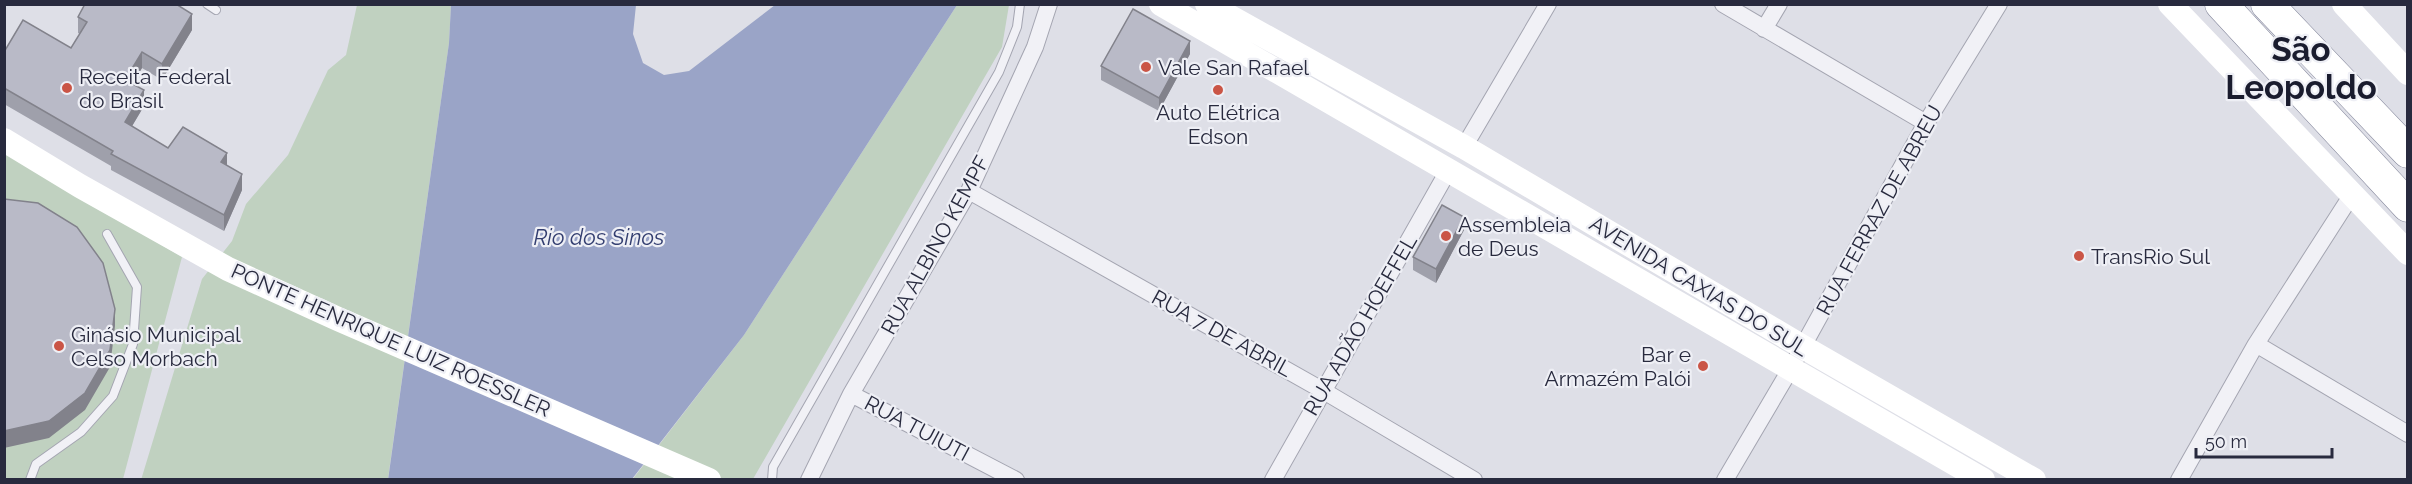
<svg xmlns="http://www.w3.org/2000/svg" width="2412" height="484" viewBox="0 0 2412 484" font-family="Raleway,sans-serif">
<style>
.green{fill:#c0d1c0}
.water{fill:#9aa4c7}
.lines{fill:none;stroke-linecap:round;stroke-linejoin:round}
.lane-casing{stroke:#a4a5b1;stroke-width:10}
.street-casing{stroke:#a4a5b1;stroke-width:18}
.highway-casing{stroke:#86899d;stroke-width:33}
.lane{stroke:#f1f1f6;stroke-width:8}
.street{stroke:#f1f1f6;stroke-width:16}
.secondary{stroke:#fff;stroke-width:24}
.highway{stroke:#fff;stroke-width:32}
.wall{fill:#9fa0ab}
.shaded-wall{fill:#82828b}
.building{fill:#b9bac7;stroke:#82828b;stroke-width:1.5}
.poi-dot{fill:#ca5546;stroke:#eeeff5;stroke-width:2}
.labels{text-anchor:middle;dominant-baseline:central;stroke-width:4.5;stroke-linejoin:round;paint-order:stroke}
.poi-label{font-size:21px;fill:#282a3e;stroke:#eeeff5;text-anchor:start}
.street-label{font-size:21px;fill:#282a3e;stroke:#eeeff5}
.water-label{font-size:22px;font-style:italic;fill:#333e70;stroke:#eeeff5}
.town-label{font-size:33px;font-weight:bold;fill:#1a1c2e;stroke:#eeeff5}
</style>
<rect width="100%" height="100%" fill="#dedfe7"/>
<path class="green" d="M 357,5 L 451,5 L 449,43 L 388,479 L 141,480 L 202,279 L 232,241 L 246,204 L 288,155 L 328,70 L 346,55 Z
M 957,5 L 1009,5 L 1002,47 L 753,479 L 632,480 L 744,335 Z
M 5,153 L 182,257 L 123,479 L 5,480 Z"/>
<path class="water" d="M 451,5 L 636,5 L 633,34 L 643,63 L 664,75 L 689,71 L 775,5 L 957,5 L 744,335 L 632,479 L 388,480 L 449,43 Z"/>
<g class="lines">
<g class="lane-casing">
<path id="lane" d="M 207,4 L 216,10
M 30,480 L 36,464 L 81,432 L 113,396 L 133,344 L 137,287 L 107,234
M 772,480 L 773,467 L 999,72 L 1017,27 L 1020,4"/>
</g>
<g class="street-casing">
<path id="street" d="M 1723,4 L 1926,123
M 1764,29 L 1779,4
M 1464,147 L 1548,4
M 969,191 L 1322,390 L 1474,480
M 2256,344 L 2408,434
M 851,394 L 1016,480
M 809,480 L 851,394 L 969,191 L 1035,47 L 1049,4
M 1273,480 L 1448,171
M 1725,480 L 1791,368 L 1926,123 L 1999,4
M 2179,480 L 2256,344 L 2351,196"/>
</g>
<g class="highway-casing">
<path id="highway" d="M 2221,4 L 2408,206
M 2267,4 L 2408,152"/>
</g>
<use href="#lane" class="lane"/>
<use href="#street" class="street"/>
<path class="secondary" d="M 1161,4 L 1983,480
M 1207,4 L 1464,147 L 1803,347 L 2034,480
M 2170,4 L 2408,253
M 2344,4 L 2408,73
M 4,140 L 80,186 L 228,269 L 338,319 L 709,480"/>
<use href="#highway" class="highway"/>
</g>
<path class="wall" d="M 78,17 L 192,30 L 162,80 L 142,68 L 132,84 L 144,106 L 132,126 L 168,148 L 227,165 L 242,190 L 224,231 L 111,170 L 111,166 L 4,104 L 4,52 L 71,48 L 80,34 L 78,33 Z
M 1190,54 L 1159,111 L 1101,80 L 1101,66 Z
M 1464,230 L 1436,283 L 1413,270 L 1413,257 Z"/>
<path class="shaded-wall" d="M 192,14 L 192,30 L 162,80 L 162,64 Z
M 1190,41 L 1190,54 L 1159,111 L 1159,98 Z
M 142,52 L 142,68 L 125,96 L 125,80 Z
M 144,90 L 144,106 L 125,138 L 125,122 Z
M 227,153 L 227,169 L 221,162 Z
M 242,174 L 242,190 L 224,231 L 224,215 Z
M 1464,217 L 1464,230 L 1436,283 L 1436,269 Z
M 115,309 L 115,326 L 110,367 L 85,410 L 49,438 L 4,448 L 4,431 Z"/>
<path class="building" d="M 85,4 L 176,4 L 192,14 L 162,64 L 142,52 L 125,80 L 144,90 L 125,122 L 168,148 L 183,127 L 227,153 L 221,162 L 242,174 L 224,215 L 111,154 L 113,151 L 4,88 L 4,52 L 23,20 L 71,48 L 87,22 L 78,17 Z
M 1133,9 L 1190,41 L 1159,98 L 1101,66 Z
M 4,199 L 38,203 L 77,227 L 103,263 L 115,309 L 110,350 L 85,393 L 49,421 L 4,431 Z
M 1442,205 L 1464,217 L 1436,269 L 1413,257 Z"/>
<g class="poi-dot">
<circle cx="1146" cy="67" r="6"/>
<circle cx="67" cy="88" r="6"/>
<circle cx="1218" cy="90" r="6"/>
<circle cx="1446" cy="236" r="6"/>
<circle cx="2079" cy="256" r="6"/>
<circle cx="59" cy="346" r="6"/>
<circle cx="1703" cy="366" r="6"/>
</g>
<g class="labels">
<g class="poi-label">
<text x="1158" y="67">Vale San Rafael</text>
<text x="79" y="76">Receita Federal<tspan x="79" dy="24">do Brasil</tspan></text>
<text x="1218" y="112" text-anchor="middle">Auto Elétrica<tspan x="1218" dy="24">Edson</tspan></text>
<text x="1458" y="224">Assembleia<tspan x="1458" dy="24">de Deus</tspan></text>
<text x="2091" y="256">TransRio Sul</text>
<text x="71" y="334">Ginásio Municipal<tspan x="71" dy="24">Celso Morbach</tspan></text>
<text x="1691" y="354" text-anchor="end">Bar e<tspan x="1691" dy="24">Armazém Palói</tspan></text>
</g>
<g class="street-label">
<text transform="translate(1879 210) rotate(-61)">RUA FERRAZ DE ABREU</text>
<text transform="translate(935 245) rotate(-61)">RUA ALBINO KEMPF</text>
<text transform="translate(1699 286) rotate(31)">AVENIDA CAXIAS DO SUL</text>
<text transform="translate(1360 325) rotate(-60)">RUA ADÃO HOEFFEL</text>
<text transform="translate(1222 333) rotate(29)">RUA 7 DE ABRIL</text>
<text transform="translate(391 340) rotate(24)">PONTE HENRIQUE LUIZ ROESSLER</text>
<text transform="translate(917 428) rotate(28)">RUA TUIUTI</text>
</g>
<g class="water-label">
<text x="599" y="237">Rio dos Sinos</text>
</g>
<g class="town-label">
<text x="2301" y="49">São<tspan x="2301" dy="38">Leopoldo</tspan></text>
</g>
</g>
<rect width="2412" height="484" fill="none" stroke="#282a3e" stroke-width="12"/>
<path d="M2196 448v9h136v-9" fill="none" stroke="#282a3e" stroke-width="3"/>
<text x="2205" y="448" font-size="18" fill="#282a3e" stroke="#eeeff5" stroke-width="4.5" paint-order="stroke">50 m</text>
</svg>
